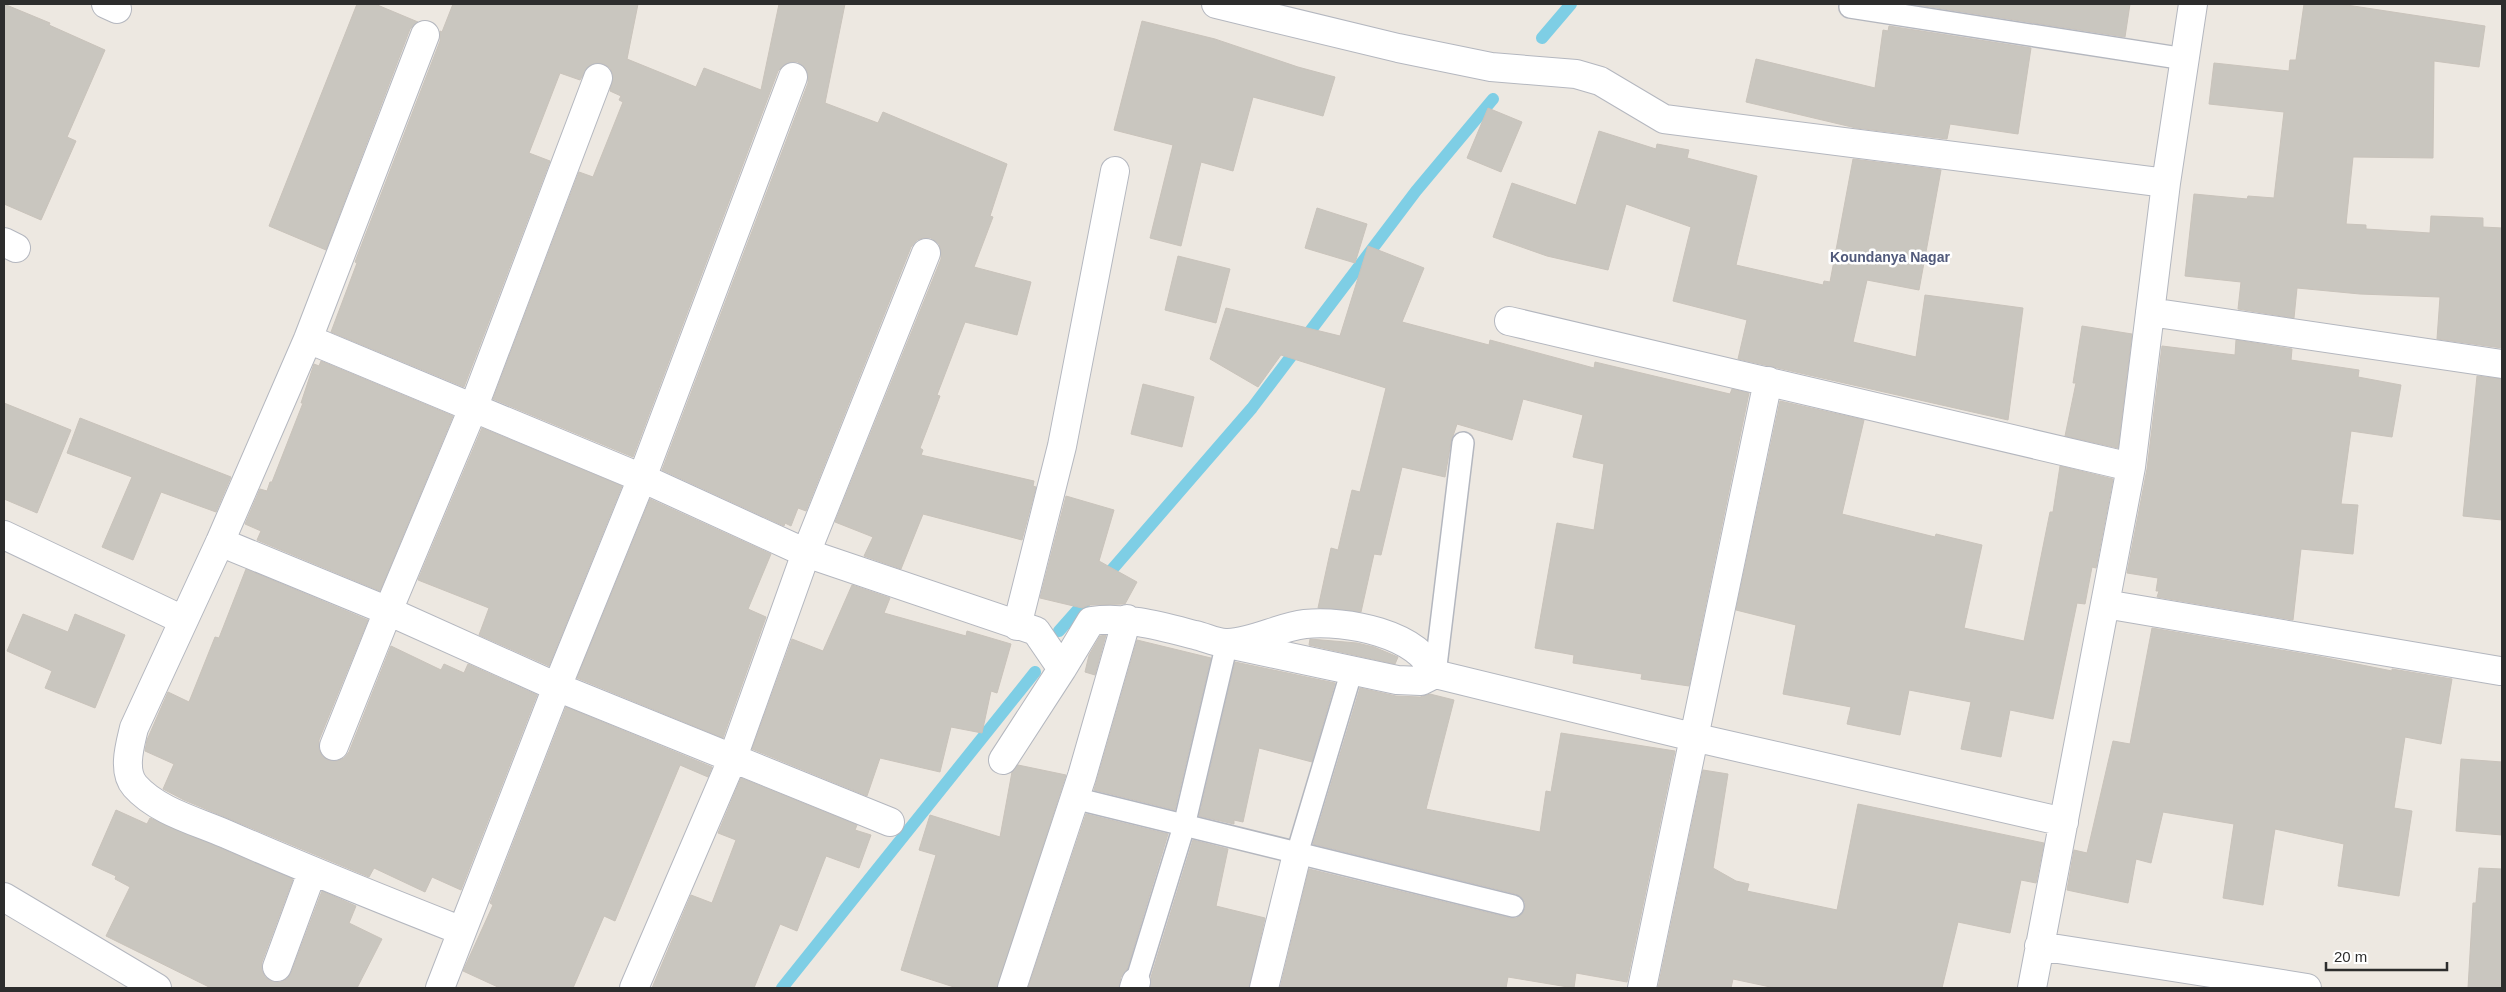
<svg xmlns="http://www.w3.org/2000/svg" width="2506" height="992" viewBox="0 0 2506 992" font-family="Arial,sans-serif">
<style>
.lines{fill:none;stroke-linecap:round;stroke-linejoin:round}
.stream{stroke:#7ecee5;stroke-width:12}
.building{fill:#c9c6bf;stroke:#c9c3bb}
.service-casing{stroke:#b4b7bf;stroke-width:24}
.minor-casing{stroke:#b4b7bf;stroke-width:30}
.secondary-casing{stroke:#b4b7bf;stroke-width:30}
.service{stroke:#fff;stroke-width:21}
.minor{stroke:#fff;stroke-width:28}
.secondary{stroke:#fff;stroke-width:28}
.labels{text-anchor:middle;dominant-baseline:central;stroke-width:5;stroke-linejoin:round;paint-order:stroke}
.neighbourhood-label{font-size:14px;font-weight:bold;fill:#515a7b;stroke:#fff}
</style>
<rect width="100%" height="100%" fill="#ede8e1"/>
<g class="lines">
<path class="stream" d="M 1542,38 L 1571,4
M 1103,580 L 1252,408 L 1416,191 L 1493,99
M 1059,631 L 1090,596
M 782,988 L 1035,672"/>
</g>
<path class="building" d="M 4,4 L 50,23 L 49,25 L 105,50 L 67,137 L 76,141 L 41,220 L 4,204 Z
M 357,4 L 375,4 L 418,22 L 410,29 L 326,250 L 269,226 Z
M 453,4 L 638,4 L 627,59 L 696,87 L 704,68 L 761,90 L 779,4 L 845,4 L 825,103 L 878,123 L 883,112 L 1007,164 L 990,216 L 993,217 L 974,267 L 1031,282 L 1017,335 L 965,322 L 937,395 L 940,396 L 920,448 L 923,450 L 921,455 L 1034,481 L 1033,486 L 1036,487 L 1022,540 L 923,514 L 901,569 L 864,556 L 873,537 L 835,522 L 941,259 L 941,251 L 939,244 L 931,238 L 923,238 L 917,240 L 911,247 L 806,511 L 798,508 L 791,526 L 785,523 L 784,526 L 662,470 L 808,83 L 808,75 L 805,68 L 798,62 L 791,62 L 784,65 L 778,71 L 633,457 L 493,399 L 579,172 L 593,177 L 623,102 L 619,100 L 621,96 L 610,91 L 613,75 L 610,68 L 604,64 L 596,63 L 589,66 L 580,80 L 560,73 L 529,153 L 550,161 L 464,387 L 331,332 L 357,263 L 355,262 L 440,41 L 440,31 L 442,32 Z
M 1911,4 L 2130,4 L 2125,37 Z
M 2304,4 L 2340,4 L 2485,26 L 2479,67 L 2434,61 L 2433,158 L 2353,157 L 2346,224 L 2366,225 L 2366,229 L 2430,233 L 2431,216 L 2483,218 L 2483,227 L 2502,228 L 2502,348 L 2437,339 L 2440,297 L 2360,294 L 2297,288 L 2294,318 L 2238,309 L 2241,282 L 2185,276 L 2194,194 L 2247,199 L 2248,196 L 2274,198 L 2284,112 L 2209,104 L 2214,63 L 2289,71 L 2290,60 L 2296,60 Z
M 1142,21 L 1215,39 L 1298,67 L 1335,77 L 1323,116 L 1253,97 L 1233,171 L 1201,162 L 1181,246 L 1150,238 L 1173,145 L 1114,130 Z
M 1889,26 L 2031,48 L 2018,134 L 1950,124 L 1947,139 L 1856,128 L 1746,102 L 1756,59 L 1875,88 L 1883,30 L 1888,31 Z
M 1488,108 L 1522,122 L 1501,172 L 1467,158 Z
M 1599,131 L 1656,149 L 1657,144 L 1689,150 L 1687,158 L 1757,176 L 1736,265 L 1823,285 L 1824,281 L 1830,282 L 1853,159 L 1941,170 L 1919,290 L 1867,280 L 1853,342 L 1916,357 L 1925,295 L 2023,308 L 2008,420 L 1738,359 L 1747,320 L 1673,301 L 1691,227 L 1626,204 L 1608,270 L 1547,256 L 1493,237 L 1512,183 L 1576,205 Z
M 1317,208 L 1367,224 L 1355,263 L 1305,248 Z
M 1368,246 L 1424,268 L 1402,322 L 1489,345 L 1490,340 L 1594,368 L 1595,362 L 1730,394 L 1732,389 L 1749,393 L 1689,686 L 1641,679 L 1642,674 L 1573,663 L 1574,655 L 1535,648 L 1557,523 L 1594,530 L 1604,464 L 1573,457 L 1583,415 L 1523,399 L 1512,440 L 1457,424 L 1451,442 L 1445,477 L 1402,467 L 1381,555 L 1374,554 L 1361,612 L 1318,608 L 1331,548 L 1338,550 L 1352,490 L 1360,492 L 1386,388 L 1281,355 L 1258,387 L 1210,359 L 1226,308 L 1340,336 Z
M 1178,256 L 1230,269 L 1216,323 L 1165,310 Z
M 2082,326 L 2132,334 L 2118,448 L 2065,436 L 2076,383 L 2073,383 Z
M 2236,340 L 2292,349 L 2291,360 L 2359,370 L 2358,377 L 2401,385 L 2392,437 L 2351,431 L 2341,504 L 2358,505 L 2353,554 L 2301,549 L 2293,620 L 2157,597 L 2159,591 L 2156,591 L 2158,578 L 2127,573 L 2147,469 L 2162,346 L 2235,355 Z
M 321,361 L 453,416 L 380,591 L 257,540 L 261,531 L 245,524 L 260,489 L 267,491 L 270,482 L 272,482 L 303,403 L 301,403 L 314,364 L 319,366 Z
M 2477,376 L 2502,379 L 2502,520 L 2463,516 Z
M 1143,384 L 1194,397 L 1182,447 L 1131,434 Z
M 1780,401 L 1864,420 L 1842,514 L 1935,537 L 1936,534 L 1982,545 L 1964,628 L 2024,641 L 2050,512 L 2053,512 L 2060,466 L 2113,479 L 2096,568 L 2092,567 L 2085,604 L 2077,603 L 2053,719 L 2010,710 L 2001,757 L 1961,749 L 1971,702 L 1909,690 L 1900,735 L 1847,724 L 1851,707 L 1783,694 L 1796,625 L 1736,610 Z
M 4,403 L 71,430 L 37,513 L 4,499 Z
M 80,418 L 231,477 L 216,512 L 161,492 L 133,560 L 102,547 L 132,477 L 67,453 Z
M 482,428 L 622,486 L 549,666 L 479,635 L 489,608 L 418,580 Z
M 1066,496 L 1114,510 L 1099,561 L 1137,582 L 1125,604 L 1090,605 L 1082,608 L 1040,598 Z
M 650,499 L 771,554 L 748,609 L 766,617 L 723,738 L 577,678 Z
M 246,569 L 368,620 L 319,740 L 319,749 L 322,756 L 328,760 L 337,761 L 344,758 L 349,752 L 391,646 L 441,670 L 444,664 L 464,673 L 468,664 L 537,695 L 461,890 L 432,877 L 425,892 L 374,868 L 369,877 L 184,800 L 163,789 L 174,764 L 145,751 L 147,740 L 168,692 L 189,702 L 215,637 L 219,638 Z
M 852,585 L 890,598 L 884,613 L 966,636 L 967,631 L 1011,644 L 997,693 L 991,691 L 982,733 L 951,727 L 940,772 L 880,758 L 867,796 L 752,749 L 792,639 L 823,651 Z
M 23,614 L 68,632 L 75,614 L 125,635 L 95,708 L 45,688 L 52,671 L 7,651 Z
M 2152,628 L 2322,657 L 2392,671 L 2392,669 L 2452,679 L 2441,744 L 2405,737 L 2394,808 L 2412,811 L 2399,896 L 2338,886 L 2344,844 L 2275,829 L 2263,905 L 2223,898 L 2234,824 L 2163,812 L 2151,863 L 2136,859 L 2128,903 L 2067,890 L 2074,850 L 2087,853 L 2113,741 L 2130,744 Z
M 1106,635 L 1095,675 L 1085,672 L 1089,655 L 1100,636 Z
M 1310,639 L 1357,643 L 1374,647 L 1398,657 L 1395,664 L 1309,645 Z
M 1137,640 L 1211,658 L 1175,810 L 1094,790 Z
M 1235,662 L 1335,683 L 1312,762 L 1259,748 L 1243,822 L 1234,820 L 1234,824 L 1199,816 Z
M 1360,688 L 1396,696 L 1420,697 L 1430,694 L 1454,700 L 1426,809 L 1540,832 L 1546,791 L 1551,792 L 1561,733 L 1675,751 L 1627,982 L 1576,973 L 1574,988 L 1508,977 L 1506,988 L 1280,988 L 1309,869 L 1510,918 L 1517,918 L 1525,909 L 1525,902 L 1516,894 L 1313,844 Z
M 566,707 L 712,767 L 708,777 L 680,765 L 615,921 L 604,916 L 573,988 L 500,988 L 463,971 L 493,905 L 490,903 Z
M 2461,759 L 2502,762 L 2502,835 L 2456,831 Z
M 1018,765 L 1066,775 L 997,988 L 957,988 L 901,970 L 936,855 L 919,850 L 930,815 L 1000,837 L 1012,772 Z
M 1703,770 L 1728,774 L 1713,868 L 1736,881 L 1749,884 L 1747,891 L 1837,910 L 1858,804 L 2044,843 L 2036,883 L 2021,880 L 2010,933 L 1958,922 L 1942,988 L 1775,988 L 1733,979 L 1731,988 L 1658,988 Z
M 741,778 L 857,825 L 855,830 L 871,835 L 859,868 L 826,856 L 797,931 L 780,924 L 754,988 L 652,988 L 691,895 L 712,903 L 736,840 L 718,833 Z
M 116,810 L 147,824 L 150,818 L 293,879 L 262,962 L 262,970 L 265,977 L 271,981 L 280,982 L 287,979 L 291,973 L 322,891 L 356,906 L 349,923 L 382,939 L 357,988 L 211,988 L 106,936 L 130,887 L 115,879 L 116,876 L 92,865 Z
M 1086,814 L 1168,834 L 1127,970 L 1121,977 L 1119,988 L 1028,988 Z
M 1193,840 L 1228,849 L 1216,906 L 1265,918 L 1249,988 L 1150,988 L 1151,977 Z
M 2479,868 L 2502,869 L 2502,988 L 2468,988 L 2473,903 L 2476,903 Z"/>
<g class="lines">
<g class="service-casing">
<path id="service" d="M 1850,7 L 2185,59
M 1435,674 L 1463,443
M 1074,798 L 1513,906
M 1297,854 L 1352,670
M 1136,982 L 1184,826 L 1227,643"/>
</g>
<g class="minor-casing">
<path id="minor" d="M 106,4 L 117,9
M 1216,4 L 1398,48 L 1491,67 L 1576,74 L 1600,81 L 1664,119 L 2166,183
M 425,35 L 308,339 L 220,542 L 134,728 C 130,745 122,771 135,786 C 157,811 196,821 226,834 C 304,868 383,900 462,931
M 4,242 L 16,248
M 2150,312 L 2502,364
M 1509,321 L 2131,467
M 308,339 L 642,478 L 793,77
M 4,535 L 183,620
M 220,542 L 388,611 L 557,687 L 890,822
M 2105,604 L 2500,671
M 1017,626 L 1062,446 L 1115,171
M 1233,645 L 1397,680 L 1421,681 L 1435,674
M 334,746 L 388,611 L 474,406 L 598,78
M 1003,760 L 1062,669
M 2039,946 L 2307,988
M 277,967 L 312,872
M 440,988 L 557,687 L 642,478 L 806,553 L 1036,631 L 1062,669 L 1091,621 C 1126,616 1160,626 1195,635 C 1205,637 1218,644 1228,643 C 1254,642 1279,627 1305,624 C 1346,620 1418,633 1435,674 L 1693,737 L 2064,822
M 634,988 L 732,760 L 806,553 L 926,253
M 1012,988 L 1082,776 L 1127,619
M 1134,988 L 1136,982
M 1264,988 L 1297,854
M 1642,988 L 1768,381
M 2032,988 L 2131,467 L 2166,183 L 2193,4"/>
</g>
<g class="secondary-casing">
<path id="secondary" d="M 4,897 L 157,988"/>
</g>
<use href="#service" class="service"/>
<use href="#minor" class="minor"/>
<use href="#secondary" class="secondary"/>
</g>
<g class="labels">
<g class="neighbourhood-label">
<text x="1890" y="257">Koundanya Nagar</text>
</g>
</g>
<rect width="2506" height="992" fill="none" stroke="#2d2d2d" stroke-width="10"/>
<path d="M2326 962v8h121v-8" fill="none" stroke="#2d2d2d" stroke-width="2.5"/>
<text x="2334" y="962" font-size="15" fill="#2d2d2d" stroke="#ffffff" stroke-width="4" paint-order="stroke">20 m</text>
</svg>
